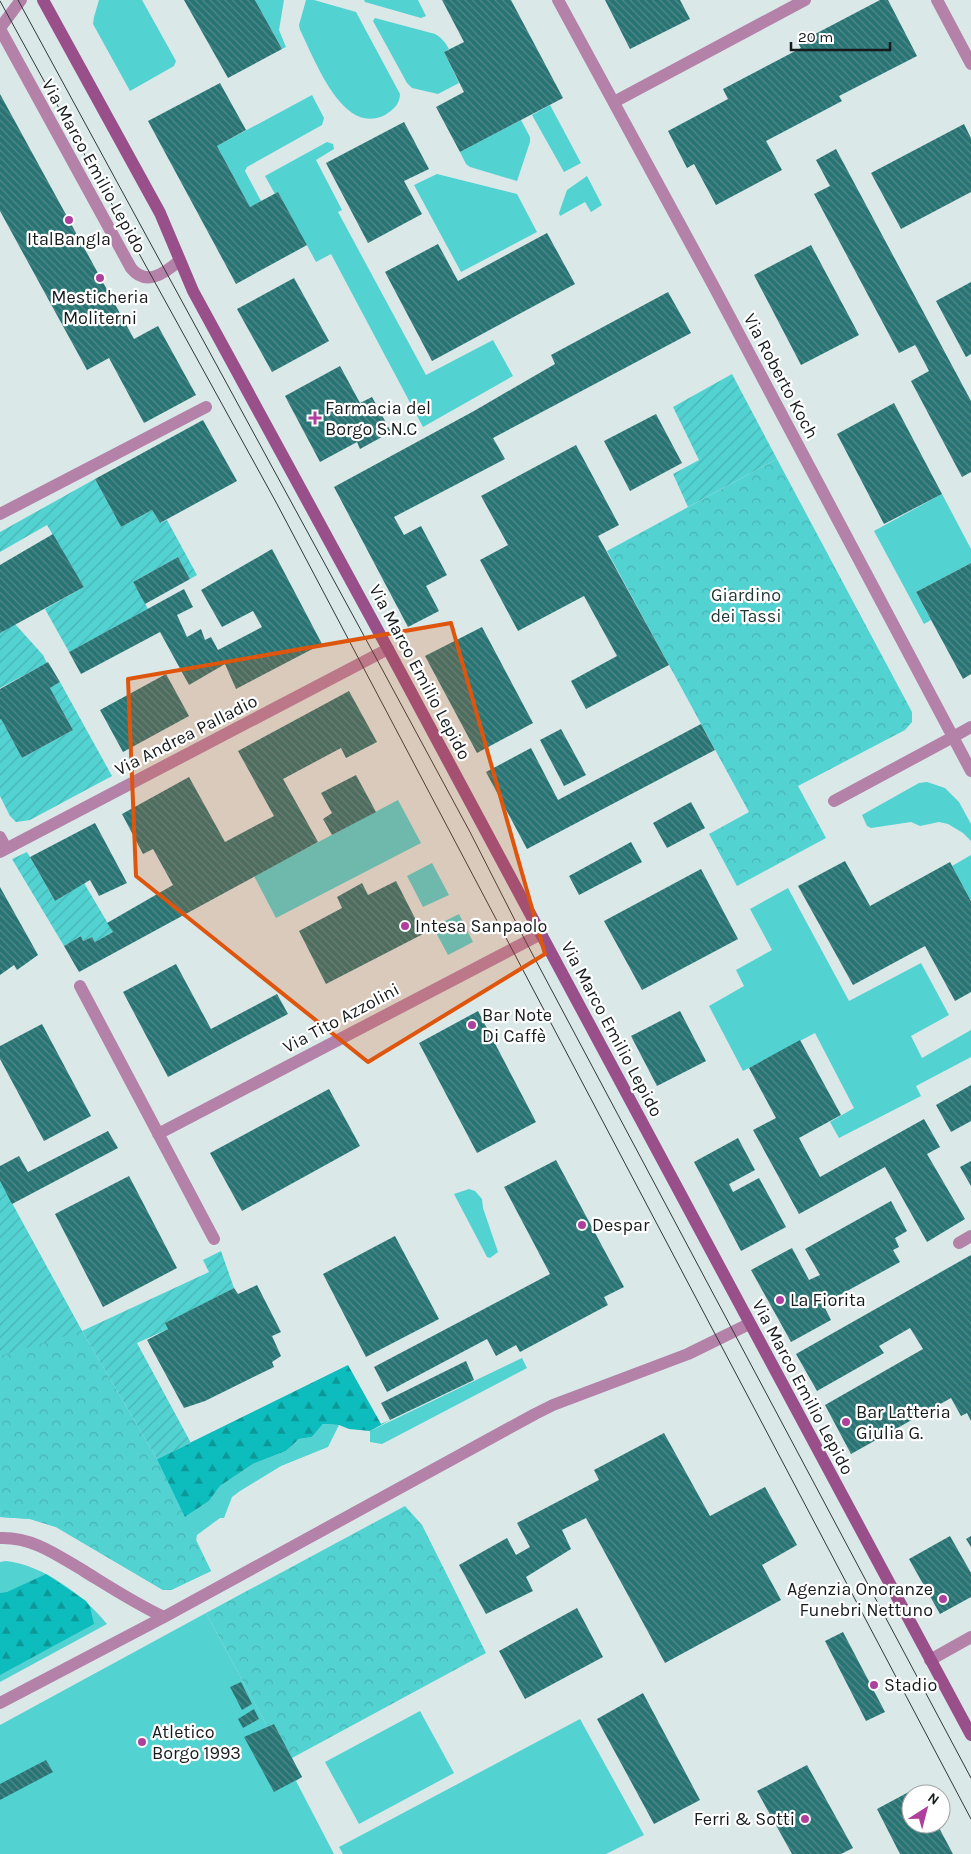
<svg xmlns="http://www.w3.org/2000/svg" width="971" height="1854" viewBox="0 0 971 1854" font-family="Karla,sans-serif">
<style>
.grass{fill:#53d2d2}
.forest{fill:url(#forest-firs)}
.park{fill:url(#park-crowns)}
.garden{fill:url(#garden-furrows)}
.building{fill:url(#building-back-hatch)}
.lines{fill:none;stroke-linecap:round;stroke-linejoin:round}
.service{stroke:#b481a8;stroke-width:12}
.minor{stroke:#b481a8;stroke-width:12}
.secondary{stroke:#984f8a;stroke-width:12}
.tram{stroke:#313838;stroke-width:1}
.marked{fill:#de560d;fill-opacity:0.2;stroke:#de560d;stroke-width:4;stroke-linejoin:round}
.poi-dot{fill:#ae3f9c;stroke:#fff;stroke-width:2}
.labels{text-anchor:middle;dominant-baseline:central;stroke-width:4.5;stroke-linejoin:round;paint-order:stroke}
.street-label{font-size:18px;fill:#161b1b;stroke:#fff}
.poi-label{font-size:18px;fill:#161b1b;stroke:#fff;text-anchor:start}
.park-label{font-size:18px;fill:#1d3636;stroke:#fff}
</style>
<defs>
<pattern id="forest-firs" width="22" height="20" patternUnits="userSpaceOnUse" patternTransform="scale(1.25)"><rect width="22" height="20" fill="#0dbcbd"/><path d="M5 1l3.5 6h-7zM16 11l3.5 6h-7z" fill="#0c9899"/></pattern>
<pattern id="park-crowns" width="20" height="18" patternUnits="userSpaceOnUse" patternTransform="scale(1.25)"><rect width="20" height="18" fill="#53d2d2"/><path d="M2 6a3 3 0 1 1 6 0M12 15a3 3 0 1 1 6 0" fill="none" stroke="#48b4b4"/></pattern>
<pattern id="garden-furrows" width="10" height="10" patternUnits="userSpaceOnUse" patternTransform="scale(1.25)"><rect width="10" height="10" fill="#53d2d2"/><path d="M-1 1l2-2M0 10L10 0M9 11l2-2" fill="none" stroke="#48b4b4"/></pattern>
<pattern id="building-back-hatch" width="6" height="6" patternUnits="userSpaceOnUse" patternTransform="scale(1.25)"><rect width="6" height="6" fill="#287474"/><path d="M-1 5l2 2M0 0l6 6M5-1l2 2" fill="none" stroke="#548989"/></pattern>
</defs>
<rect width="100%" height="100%" fill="#dae8e8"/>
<path class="grass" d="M 99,0 L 142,0 L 176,61 L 174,66 L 130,91 L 93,24 L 94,17 Z
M 255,0 L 284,0 L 279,30 L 286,47 L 282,49 Z
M 306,0 L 314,0 L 356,12 L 400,94 C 400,104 393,110 385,115 C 342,137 314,57 300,30 L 299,25 Z
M 364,0 L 418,0 L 426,16 L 421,18 L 365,2 Z
M 375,18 L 435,34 C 442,38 445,42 449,49 L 444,52 L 459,83 L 438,94 L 412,88 L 407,83 L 373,21 Z
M 312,95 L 324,118 L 322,125 L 247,167 L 245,171 L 261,201 L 250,207 L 217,146 Z
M 550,105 L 581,163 L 564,172 L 532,115 Z
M 521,120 L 530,137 L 530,142 L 517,181 L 470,167 L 466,164 L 460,152 Z
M 327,142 L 333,144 L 334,149 L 316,160 L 342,210 L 338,212 L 426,375 L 493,340 L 513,376 L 423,427 L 331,254 L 316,262 L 278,192 L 275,194 L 265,176 Z
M 437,174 L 517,194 L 537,232 L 461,272 L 414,185 Z
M 587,176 L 602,205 L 591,212 L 585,202 L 560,216 L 559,213 L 567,190 Z
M 942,494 L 971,549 L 971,563 L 916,592 L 931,620 L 924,624 L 874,531 Z
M 927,782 L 945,788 L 959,802 L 971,824 L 971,841 L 963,833 L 948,824 L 939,822 L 920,826 L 911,822 L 871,828 L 867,826 L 862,815 L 919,783 Z
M 398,800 L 421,843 L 276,918 L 254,876 Z
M 971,855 L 971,899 L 970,899 L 952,866 Z
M 432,863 L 449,895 L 423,907 L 407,876 Z
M 788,888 L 849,1001 L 921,963 L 949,1015 L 911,1036 L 922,1058 L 971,1030 L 971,1057 L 916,1086 L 921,1096 L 839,1138 L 830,1122 L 854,1108 L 815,1033 L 743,1071 L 709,1006 L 744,986 L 736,970 L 772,950 L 750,909 Z
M 459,914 L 473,942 L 448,955 L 433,927 Z
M 469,1189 L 475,1191 L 482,1199 L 483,1208 L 498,1252 L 490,1258 L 487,1257 L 454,1194 Z
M 522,1358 L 527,1368 L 382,1444 L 370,1442 L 370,1431 Z
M 0,1388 L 182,1519 L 209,1501 L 220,1486 L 253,1464 L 286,1451 L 299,1439 L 312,1437 L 323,1424 L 339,1425 L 328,1447 L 281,1466 L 240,1491 L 232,1497 L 224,1518 L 220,1518 L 197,1535 L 196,1541 L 211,1571 L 171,1590 L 163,1590 L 56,1527 L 30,1519 L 0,1517 Z
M 6,1561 C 41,1564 85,1596 107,1624 L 0,1682 L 0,1562 Z
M 206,1613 L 267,1726 L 274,1724 L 302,1777 L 296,1781 L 334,1854 L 0,1854 L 0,1725 Z
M 420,1711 L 454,1773 L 359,1824 L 325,1762 Z
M 580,1719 L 644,1835 L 606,1854 L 343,1854 L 339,1847 Z"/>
<path class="forest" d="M 0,1356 L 157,1459 L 348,1365 L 381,1424 L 390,1420 L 370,1431 L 349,1429 L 339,1425 L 323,1424 L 312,1437 L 299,1439 L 286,1451 L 253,1464 L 220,1486 L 209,1501 L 182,1519 Z
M 46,1574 L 86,1601 L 90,1607 L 94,1624 L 0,1675 L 0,1593 L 7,1592 Z"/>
<path class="park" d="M 777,459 L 912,712 L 912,722 L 905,730 L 798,786 L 826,838 L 737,886 L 709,834 L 749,812 L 607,551 Z
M 0,1181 L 82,1331 L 157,1459 L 211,1571 L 171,1590 L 163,1590 L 56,1527 L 30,1519 L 0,1517 Z
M 405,1506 L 422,1525 L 486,1653 L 292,1758 L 274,1724 L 267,1726 L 206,1613 Z"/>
<path class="garden" d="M 732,374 L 777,459 L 688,507 L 673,474 L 699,460 L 673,407 Z
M 95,479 L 121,527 L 152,510 L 160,523 L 167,520 L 197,575 L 190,579 L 178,557 L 133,582 L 148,609 L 69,652 L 45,609 L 84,587 L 47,525 L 0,552 L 0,532 Z
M 15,624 L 43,655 L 47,663 L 0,688 L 0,633 Z
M 60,682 L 112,776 L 30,820 L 16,822 L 10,816 L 0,796 L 0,720 L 1,719 L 22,758 L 73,730 L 50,688 Z
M 27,852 L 55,901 L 84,883 L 113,932 L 95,942 L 92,937 L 83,941 L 81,936 L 64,946 L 12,859 Z
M 2,1186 L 82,1331 L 209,1272 L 203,1260 L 221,1251 L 234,1288 L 166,1323 L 168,1329 L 137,1343 L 191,1443 L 157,1459 L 82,1331 L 0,1356 L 0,1187 Z"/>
<path class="building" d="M 184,0 L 255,0 L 282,49 L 228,78 Z
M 442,0 L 511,0 L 563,98 L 460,152 L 436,107 L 464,92 L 444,52 L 464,42 Z
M 605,0 L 680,0 L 690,19 L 630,49 Z
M 880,0 L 888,0 L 917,56 L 839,96 L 842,101 L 766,141 L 782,170 L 716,205 L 694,164 L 687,168 L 668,131 L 728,99 L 723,89 L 801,48 L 798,43 Z
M 220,83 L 246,130 L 217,146 L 250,207 L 278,192 L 307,245 L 236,284 L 148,121 Z
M 0,94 L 134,339 L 158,326 L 196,395 L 144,423 L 109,358 L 87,370 L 0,211 Z
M 404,122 L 429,169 L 404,181 L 422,214 L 368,243 L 326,163 Z
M 964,124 L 971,138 L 971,192 L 901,229 L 871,173 Z
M 836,149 L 971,401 L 971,472 L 962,477 L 911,381 L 929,371 L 917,348 L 915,345 L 899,353 L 814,194 L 830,186 L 816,160 Z
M 547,233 L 575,284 L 432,361 L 385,272 L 438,244 L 458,281 Z
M 811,245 L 859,335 L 801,365 L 754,275 Z
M 294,278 L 329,341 L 272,372 L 237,309 Z
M 971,282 L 971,354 L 966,357 L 936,301 Z
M 668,292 L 691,333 L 493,438 L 505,459 L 394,517 L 404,535 L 421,526 L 447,575 L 426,586 L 439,611 L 408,627 L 334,487 L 474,411 L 555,364 L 551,355 Z
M 340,366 L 360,403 L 372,397 L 391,432 L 360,449 L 357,442 L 320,462 L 285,396 Z
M 894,403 L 942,494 L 884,524 L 837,434 Z
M 656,414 L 682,463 L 630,491 L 604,441 Z
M 203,420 L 237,481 L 160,523 L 152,510 L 121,527 L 95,479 Z
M 576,445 L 619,525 L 598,536 L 669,665 L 586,709 L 571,681 L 617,656 L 584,596 L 518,631 L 480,560 L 508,545 L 481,496 Z
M 53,534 L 84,587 L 0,633 L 0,565 Z
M 272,549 L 322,644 L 236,689 L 225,664 L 189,685 L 160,632 L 81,674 L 69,652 L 184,589 L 193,607 L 177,615 L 187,637 L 201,629 L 205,640 L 211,637 L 218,650 L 262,627 L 253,611 L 222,627 L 201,590 Z
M 178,557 L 190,579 L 145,604 L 133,582 Z
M 971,563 L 971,674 L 963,679 L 916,592 Z
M 482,627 L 533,723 L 477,753 L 425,656 Z
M 48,662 L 60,682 L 50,688 L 73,730 L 22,758 L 1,719 L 0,720 L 0,689 Z
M 166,674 L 189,716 L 123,752 L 100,710 Z
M 349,691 L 377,742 L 346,758 L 341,748 L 283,779 L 318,842 L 79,972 L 64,946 L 81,936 L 83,941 L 92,937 L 95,942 L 113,932 L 107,923 L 173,885 L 153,849 L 143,854 L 122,814 L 189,777 L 225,842 L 274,816 L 238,751 Z
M 701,724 L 715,750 L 527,849 L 486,772 L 531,748 L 558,800 Z
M 561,729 L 586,775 L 564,786 L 540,740 Z
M 356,775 L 376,812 L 332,835 L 323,819 L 332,813 L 321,793 Z
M 691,802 L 705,828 L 667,848 L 653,823 Z
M 95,823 L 127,883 L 99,896 L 90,880 L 55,901 L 30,857 Z
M 631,842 L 642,862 L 579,895 L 569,876 Z
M 845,861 L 870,906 L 950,862 L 971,901 L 971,992 L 955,1001 L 925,946 L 853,985 L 798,886 Z
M 701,869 L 738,939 L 642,990 L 604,921 Z
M 396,881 L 423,934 L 326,984 L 299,931 L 342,908 L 337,897 L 362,883 L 368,895 Z
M 0,887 L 38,955 L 17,970 L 14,965 L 0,975 Z
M 176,964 L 211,1029 L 277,994 L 288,1014 L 168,1077 L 123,992 Z
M 478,1011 L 536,1122 L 477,1153 L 419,1043 Z
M 680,1011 L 706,1061 L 657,1086 L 631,1036 Z
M 42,1024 L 91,1116 L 44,1141 L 0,1059 L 0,1046 Z
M 800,1040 L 841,1115 L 799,1138 L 820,1177 L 924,1119 L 940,1147 L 927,1154 L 965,1219 L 927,1242 L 885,1167 L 799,1214 L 753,1130 L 776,1118 L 749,1068 Z
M 971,1085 L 971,1121 L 951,1132 L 936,1105 Z
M 329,1089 L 360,1146 L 242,1211 L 210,1153 Z
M 108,1131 L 118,1148 L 12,1204 L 0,1181 L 0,1166 L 19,1156 L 28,1172 Z
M 738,1138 L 755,1170 L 729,1184 L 733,1192 L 759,1178 L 786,1227 L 741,1251 L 694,1162 Z
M 556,1160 L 624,1287 L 604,1297 L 608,1305 L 520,1352 L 516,1345 L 496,1356 L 487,1339 L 387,1392 L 374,1367 L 550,1274 L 504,1187 Z
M 971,1161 L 971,1186 L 960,1167 Z
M 129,1176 L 177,1268 L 103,1307 L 55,1214 Z
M 891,1201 L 907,1231 L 895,1238 L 899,1247 L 893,1250 L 900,1262 L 836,1297 L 838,1301 L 825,1308 L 831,1320 L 791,1342 L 751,1270 L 792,1248 L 809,1280 L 820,1275 L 805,1249 Z
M 395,1236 L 439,1319 L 366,1357 L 323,1274 Z
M 971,1255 L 971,1421 L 967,1413 L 961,1416 L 951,1398 L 851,1454 L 825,1405 L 923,1349 L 910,1328 L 879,1346 L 884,1353 L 817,1391 L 796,1354 Z
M 257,1285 L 281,1332 L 272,1336 L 281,1356 L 272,1362 L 274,1367 L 205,1401 L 184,1408 L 147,1340 L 168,1329 L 165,1323 L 234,1288 L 238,1294 Z
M 466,1361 L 474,1380 L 390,1420 L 381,1403 Z
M 664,1433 L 710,1516 L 765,1487 L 797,1545 L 762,1565 L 781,1600 L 665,1663 L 586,1518 L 562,1530 L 571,1549 L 526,1577 L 533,1591 L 486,1614 L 459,1565 L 507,1538 L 516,1555 L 530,1547 L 517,1523 L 599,1480 L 594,1470 Z
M 950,1536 L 971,1573 L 971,1597 L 940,1614 L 909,1559 Z
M 971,1536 L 971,1547 L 966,1539 Z
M 577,1608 L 603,1657 L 525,1699 L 499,1651 Z
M 843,1632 L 885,1712 L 866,1721 L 825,1641 Z
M 241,1682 L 252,1704 L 242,1710 L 230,1687 Z
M 643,1693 L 700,1800 L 654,1824 L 597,1719 Z
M 254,1709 L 259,1719 L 243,1728 L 238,1719 Z
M 274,1724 L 302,1777 L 274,1792 L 244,1737 Z
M 46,1760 L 53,1772 L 0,1800 L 0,1784 Z
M 807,1765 L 853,1848 L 841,1854 L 792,1854 L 757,1791 Z
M 918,1787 L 921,1794 L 911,1794 L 911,1824 L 937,1824 L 953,1854 L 900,1854 L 877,1809 Z"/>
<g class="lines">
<path class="service" d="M 937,0 L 971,64
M 0,29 L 131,268 C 146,287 165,273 179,261
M 614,102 L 805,0
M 0,514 L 206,407
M 834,801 L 953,737 L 971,771
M 0,837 L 6,848
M 0,852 L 388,649
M 80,986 L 214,1239
M 158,1134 L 541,934
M 959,1243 L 971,1236
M 0,1538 C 33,1537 57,1555 84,1571 C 110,1587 136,1604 164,1617
M 0,1703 L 164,1617 L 535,1414 L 553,1405 L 688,1354 L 749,1324"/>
<path class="minor" d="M 558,0 L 713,285 L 953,737 L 971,727
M 0,28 L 21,0
M 930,1660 L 971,1637"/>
<path class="secondary" d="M 43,0 L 160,213 L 193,291 L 388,649 L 971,1735"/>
<path class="tram" d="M 18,0 L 375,656 L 470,832 L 526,942 L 971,1778
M 0,1 L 277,504 L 971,1819"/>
</g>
<path class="marked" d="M 451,623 L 545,954 L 368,1062 L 136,876 L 128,679 Z"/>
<g class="poi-dot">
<circle cx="69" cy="220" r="5"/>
<circle cx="100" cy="278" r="5"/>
<path d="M312.5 410.5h5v5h5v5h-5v5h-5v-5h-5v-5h5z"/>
<circle cx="405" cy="926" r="5"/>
<circle cx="472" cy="1025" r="5"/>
<circle cx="582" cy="1225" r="5"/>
<circle cx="780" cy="1300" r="5"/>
<circle cx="846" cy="1422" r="5"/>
<circle cx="943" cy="1599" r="5"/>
<circle cx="874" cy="1685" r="5"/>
<circle cx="142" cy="1742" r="5"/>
<circle cx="805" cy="1819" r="5"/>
</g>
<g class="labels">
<g class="street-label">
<text transform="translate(94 166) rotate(61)">Via Marco Emilio Lepido</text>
<text transform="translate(781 376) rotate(62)">Via Roberto Koch</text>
<text transform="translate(420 672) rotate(62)">Via Marco Emilio Lepido</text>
<text transform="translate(186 735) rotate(-27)">Via Andrea Palladio</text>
<text transform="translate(341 1018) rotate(-28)">Via Tito Azzolini</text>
<text transform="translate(612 1029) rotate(62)">Via Marco Emilio Lepido</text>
<text transform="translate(803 1387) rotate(62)">Via Marco Emilio Lepido</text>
</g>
<g class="poi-label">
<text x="69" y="239" text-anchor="middle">ItalBangla</text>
<text x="100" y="297" text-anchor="middle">Mesticheria<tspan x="100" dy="21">Moliterni</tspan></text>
<text x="325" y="408">Farmacia del<tspan x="325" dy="21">Borgo S.N.C</tspan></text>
<text x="415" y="926">Intesa Sanpaolo</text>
<text x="482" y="1015">Bar Note<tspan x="482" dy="21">Di Caffè</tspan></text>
<text x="592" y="1225">Despar</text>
<text x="790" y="1300">La Fiorita</text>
<text x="856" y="1412">Bar Latteria<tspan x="856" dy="21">Giulia G.</tspan></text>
<text x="933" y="1589" text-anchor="end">Agenzia Onoranze<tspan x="933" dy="21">Funebri Nettuno</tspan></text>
<text x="884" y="1685">Stadio</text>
<text x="152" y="1732">Atletico<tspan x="152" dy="21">Borgo 1993</tspan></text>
<text x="795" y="1819" text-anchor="end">Ferri &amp; Sotti</text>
</g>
<g class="park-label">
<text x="746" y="595">Giardino<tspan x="746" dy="21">dei Tassi</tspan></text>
</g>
</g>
<g transform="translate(926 1809) rotate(36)"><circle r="24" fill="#ffffff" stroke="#a2a4a4"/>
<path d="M0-4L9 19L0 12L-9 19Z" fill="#ae3f9c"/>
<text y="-8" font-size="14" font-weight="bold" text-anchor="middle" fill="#161b1b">N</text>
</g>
<path d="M791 42v8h99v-8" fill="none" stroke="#161b1b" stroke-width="2.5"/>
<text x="798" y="42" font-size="15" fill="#161b1b" stroke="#ffffff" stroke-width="4" paint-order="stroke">20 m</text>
</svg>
